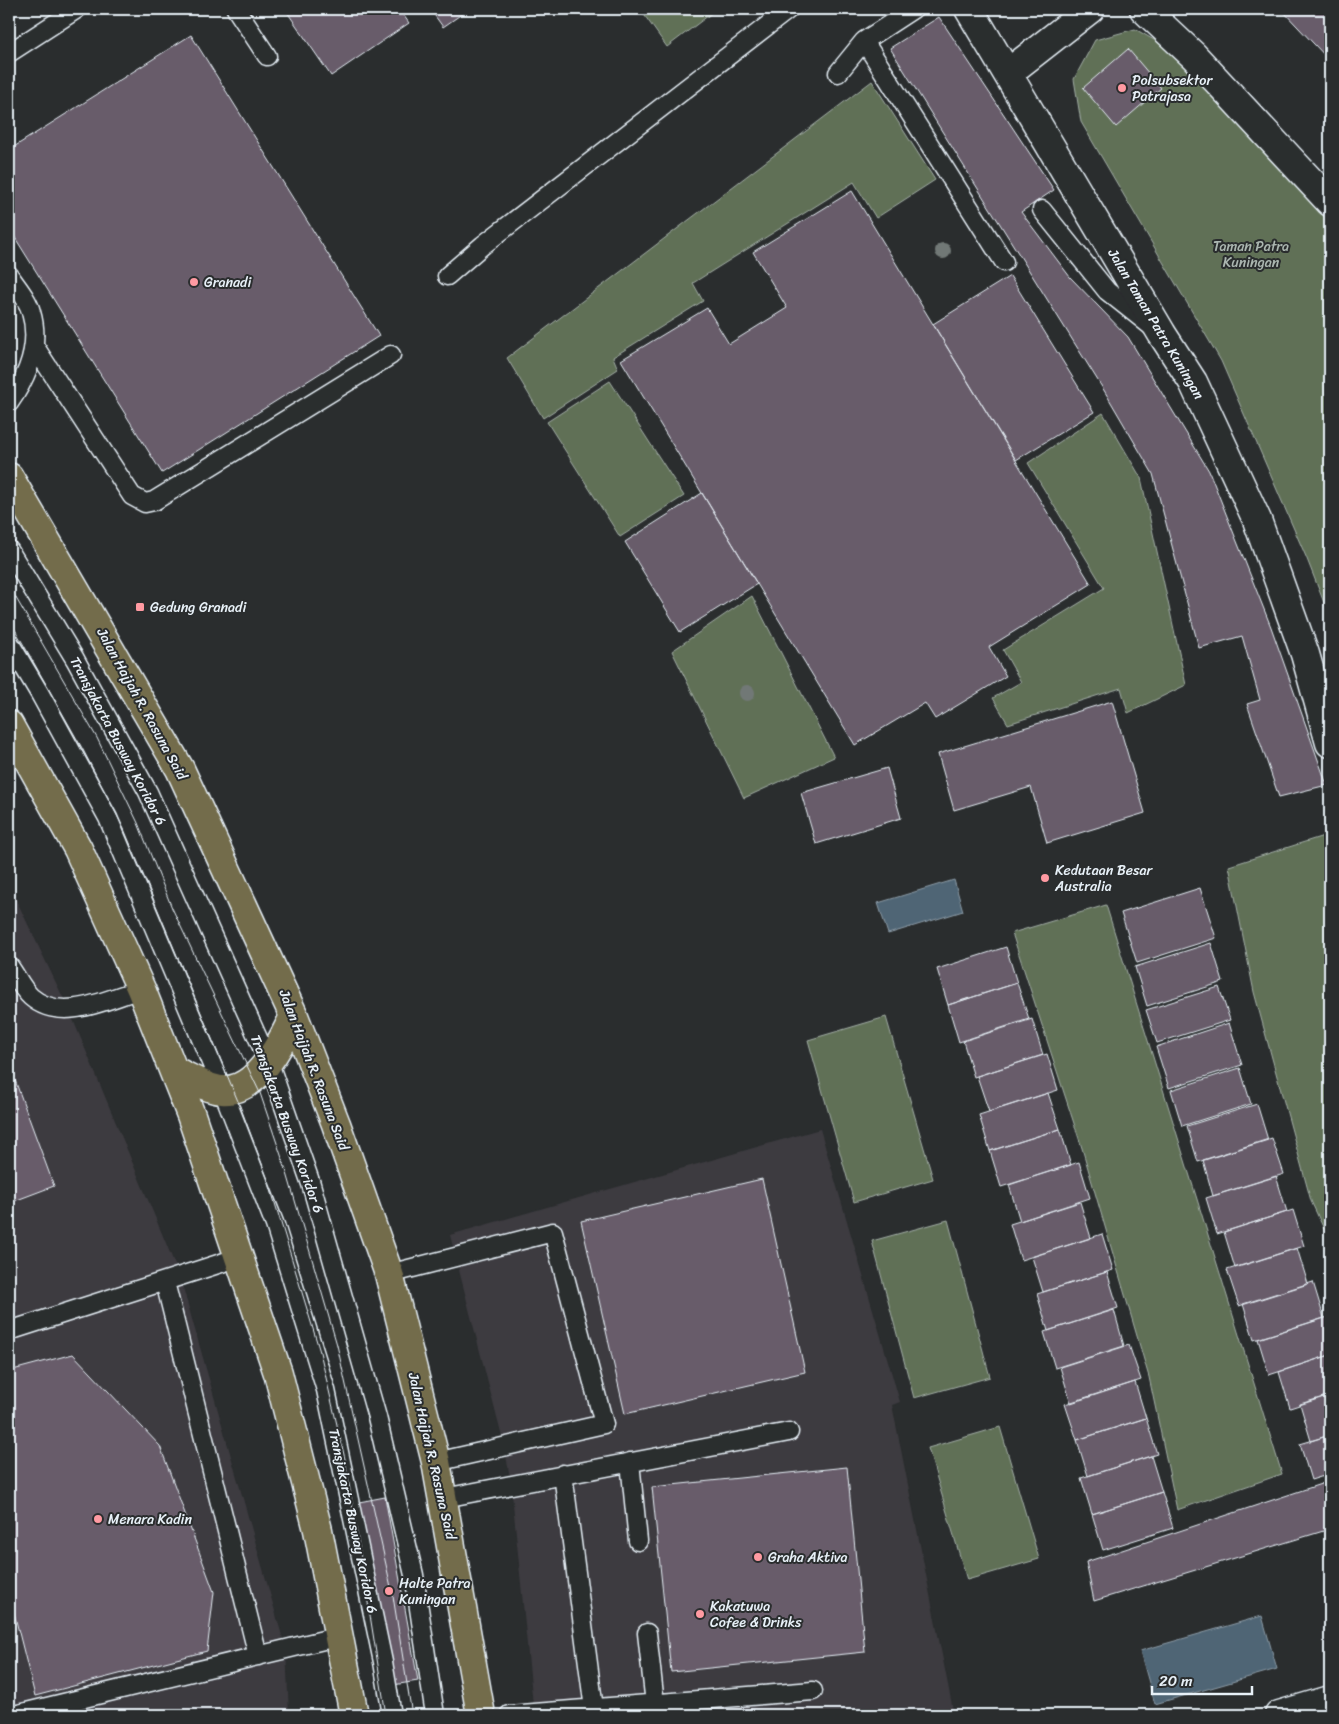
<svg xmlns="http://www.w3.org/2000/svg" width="1339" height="1724" viewBox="0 0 1339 1724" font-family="Sriracha,sans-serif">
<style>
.built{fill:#3d3b40}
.green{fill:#606f57;stroke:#a4b0a8}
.water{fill:#506574;stroke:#8d9da9}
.building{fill:#685c6a;stroke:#e8f1f8}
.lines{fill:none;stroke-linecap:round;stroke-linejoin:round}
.lane-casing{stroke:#e8f1f8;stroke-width:21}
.street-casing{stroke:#e8f1f8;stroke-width:31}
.secondary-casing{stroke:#e8f1f8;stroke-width:31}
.primary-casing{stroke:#e8f1f8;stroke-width:31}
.lane{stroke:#2a2d2e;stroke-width:18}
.street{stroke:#2a2d2e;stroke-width:28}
.secondary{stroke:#2a2d2e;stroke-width:28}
.primary{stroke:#736c4b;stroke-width:28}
.tram{stroke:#e8f1f8;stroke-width:1}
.tree{fill:#717876}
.poi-dot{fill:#ff9aa2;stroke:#2a2d2e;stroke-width:2}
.labels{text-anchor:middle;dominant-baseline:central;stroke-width:4;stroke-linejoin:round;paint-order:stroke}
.poi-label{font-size:14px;fill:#e8f1f8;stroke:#2a2d2e;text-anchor:start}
.park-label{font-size:14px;fill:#abb6b0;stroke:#2a2d2e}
.street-label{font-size:14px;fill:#e8f1f8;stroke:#2a2d2e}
</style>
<rect width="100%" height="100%" fill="#2a2d2e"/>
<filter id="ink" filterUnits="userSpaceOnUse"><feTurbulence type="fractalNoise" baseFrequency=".02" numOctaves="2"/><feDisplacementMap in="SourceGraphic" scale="10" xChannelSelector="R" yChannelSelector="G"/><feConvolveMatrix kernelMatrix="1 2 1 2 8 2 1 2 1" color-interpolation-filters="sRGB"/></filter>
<g filter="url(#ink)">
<path class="built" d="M 9,885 L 69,1010 L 180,1277 L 286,1650 L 289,1715 L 9,1715 Z
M 820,1129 L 900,1402 L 892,1405 L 954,1715 L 534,1715 L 511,1483 L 504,1445 L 450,1235 Z"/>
<path class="green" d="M 640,9 L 717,9 L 667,47 Z
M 1135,29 L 1166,47 L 1330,223 L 1330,618 L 1307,559 L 1221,361 L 1081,122 L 1074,79 L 1095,40 Z
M 872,81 L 935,180 L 876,218 L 854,182 L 693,283 L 703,301 L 613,357 L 618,369 L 543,418 L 507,358 Z
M 610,381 L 684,496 L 620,537 L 547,422 Z
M 1103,413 L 1141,478 L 1186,685 L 1128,713 L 1121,688 L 1008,724 L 993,698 L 1021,682 L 1003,650 L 1104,588 L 1028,463 Z
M 752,596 L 834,757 L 744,798 L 672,651 Z
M 1330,834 L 1330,1242 L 1311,1201 L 1254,992 L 1229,866 Z
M 1106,905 L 1282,1474 L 1177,1510 L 1149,1377 L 1082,1148 L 1012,933 Z
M 886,1017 L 933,1179 L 854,1202 L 808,1040 Z
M 948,1220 L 990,1377 L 914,1398 L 872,1241 Z
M 1000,1427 L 1039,1559 L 967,1580 L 928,1448 Z"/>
<path class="water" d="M 954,880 L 963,911 L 888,934 L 878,903 Z
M 1262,1616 L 1277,1669 L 1155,1704 L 1140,1651 Z"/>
<path class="building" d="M 285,9 L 399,9 L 409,23 L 331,76 Z
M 430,9 L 469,9 L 443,27 Z
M 1281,9 L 1330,9 L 1330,61 Z
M 939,17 L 1054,190 L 1021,212 L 1070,277 L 1128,337 L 1209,471 L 1271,627 L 1327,785 L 1279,797 L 1247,704 L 1260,700 L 1242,636 L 1199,648 L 1153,474 L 1105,392 L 890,48 Z
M 191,35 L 379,336 L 162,473 L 9,228 L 9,150 Z
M 1128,49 L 1161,88 L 1116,127 L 1083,88 Z
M 852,191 L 1091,584 L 989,647 L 1006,676 L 935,719 L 925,703 L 855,745 L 621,360 L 707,308 L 729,344 L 787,308 L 753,252 Z
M 1010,276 L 1094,412 L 1016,460 L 933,324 Z
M 702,493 L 757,584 L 680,632 L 625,542 Z
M 1112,701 L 1145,813 L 1047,843 L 1031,787 L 954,810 L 938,754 Z
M 887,768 L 901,818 L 816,844 L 801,793 Z
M 1200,888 L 1216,938 L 1137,963 L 1121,913 Z
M 1211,943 L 1223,982 L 1147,1006 L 1135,967 Z
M 1006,947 L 1017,983 L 948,1005 L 937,969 Z
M 1017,983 L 1029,1019 L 959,1042 L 948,1005 Z
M 1219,987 L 1230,1020 L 1157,1043 L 1146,1010 Z
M 1032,1019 L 1043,1055 L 974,1077 L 963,1041 Z
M 1229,1023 L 1242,1065 L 1169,1088 L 1156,1047 Z
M 1047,1054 L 1058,1090 L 989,1112 L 977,1076 Z
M 9,1064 L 54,1186 L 9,1203 Z
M 1240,1068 L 1251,1104 L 1182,1126 L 1171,1090 Z
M 1048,1093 L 1060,1129 L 990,1151 L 979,1115 Z
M 1257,1104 L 1268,1140 L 1198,1162 L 1187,1126 Z
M 1060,1129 L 1071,1165 L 1001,1187 L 990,1151 Z
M 1272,1138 L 1284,1174 L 1213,1196 L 1203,1160 Z
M 1079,1162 L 1090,1198 L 1020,1221 L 1009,1185 Z
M 1276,1176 L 1287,1212 L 1217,1234 L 1206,1198 Z
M 762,1179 L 805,1372 L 625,1414 L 581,1221 Z
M 1080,1202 L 1091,1238 L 1021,1260 L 1010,1224 Z
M 1293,1210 L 1304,1246 L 1235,1268 L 1224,1232 Z
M 1102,1234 L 1113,1270 L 1043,1292 L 1032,1257 Z
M 1297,1248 L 1308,1284 L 1239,1306 L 1227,1270 Z
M 1107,1272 L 1118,1308 L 1048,1331 L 1037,1294 Z
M 1313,1282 L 1324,1318 L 1254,1340 L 1243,1304 Z
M 1114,1310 L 1124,1346 L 1055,1368 L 1044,1332 Z
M 1328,1317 L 1330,1324 L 1330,1355 L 1269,1375 L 1258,1339 Z
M 1129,1345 L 1141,1380 L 1071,1403 L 1060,1367 Z
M 73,1354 L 160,1446 L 214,1592 L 207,1651 L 35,1696 L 9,1593 L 9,1371 Z
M 1330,1355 L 1330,1395 L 1290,1408 L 1279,1372 Z
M 1135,1382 L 1146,1418 L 1077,1440 L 1065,1404 Z
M 1330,1395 L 1330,1435 L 1311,1441 L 1300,1404 Z
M 1146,1418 L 1157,1454 L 1088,1476 L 1077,1440 Z
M 1330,1435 L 1330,1474 L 1311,1480 L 1300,1444 Z
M 1151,1456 L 1162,1492 L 1092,1514 L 1081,1478 Z
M 847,1467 L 865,1652 L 671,1672 L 652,1487 Z
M 1330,1481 L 1330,1529 L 1094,1601 L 1086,1562 Z
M 1162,1492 L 1173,1528 L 1103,1550 L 1092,1514 Z
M 385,1497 L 418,1681 L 393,1685 L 359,1502 Z"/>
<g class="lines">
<g class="lane-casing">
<path id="lane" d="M 236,9 L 267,56
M 913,9 L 864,41 L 1004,262
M 9,53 L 77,9
M 838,73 L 864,41
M 1042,210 L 1107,291 L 1151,326
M 9,275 C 16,286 28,299 31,312 C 41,345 28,376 9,403
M 447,276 L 483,245 L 789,9
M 35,347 L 132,496 L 145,503 L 154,501 L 391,355
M 9,550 L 75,659 L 148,792 L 269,1063 L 311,1184 L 377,1417 L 414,1575 L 435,1715
M 9,642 L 40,694 L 108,818 L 223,1091 L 275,1225 L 326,1390 L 383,1662 L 392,1715
M 9,966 C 16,975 22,989 31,997 C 62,1024 109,998 141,989
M 389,1274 L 553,1232 L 604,1424 L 436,1462
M 165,1282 L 258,1656
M 9,1331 L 240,1257
M 630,1462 L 638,1541
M 563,1474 L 594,1709
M 444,1498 L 789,1432
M 647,1633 L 655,1704
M 14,1715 L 340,1636
M 509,1715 L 813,1691"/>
</g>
<g class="street-casing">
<path id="street" d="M 1279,1715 L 1330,1700"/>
</g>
<g class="secondary-casing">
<path id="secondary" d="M 969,9 L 1162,334 L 1193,382 L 1257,520 L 1305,654 L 1330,743
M 1144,9 L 1194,56 L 1330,202
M 1008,73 L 1090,9"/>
</g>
<g class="primary-casing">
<path id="primary" d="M 9,477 L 180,769 L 294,1016 L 336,1124 L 389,1274 L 436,1462 L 481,1715
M 9,725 L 78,849 L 141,989 L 191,1115 L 278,1373 L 318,1530 L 354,1715
M 175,1071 C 189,1077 206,1089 222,1090 C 257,1093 282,1042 294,1016"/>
</g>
<use href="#lane" class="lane"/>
<use href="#street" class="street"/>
<use href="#secondary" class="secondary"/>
<use href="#primary" class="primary"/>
<path class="tram" d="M 9,586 L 97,738 L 138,823 L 172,908 L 260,1093 L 287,1173 L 337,1345 L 393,1596 L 412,1715
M 9,619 L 82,748 L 124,829 L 240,1106 L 268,1180 L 320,1352 L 345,1459 L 386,1715"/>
</g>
<g class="tree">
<circle cx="943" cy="251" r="8"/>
<circle cx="747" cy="693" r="8"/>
</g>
</g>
<g class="poi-dot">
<circle cx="1122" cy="88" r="5"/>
<circle cx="194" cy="282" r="5"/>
<rect x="135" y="602" width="10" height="10" rx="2.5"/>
<circle cx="1045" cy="878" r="5"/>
<circle cx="98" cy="1519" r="5"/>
<circle cx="758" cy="1557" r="5"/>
<circle cx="389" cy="1591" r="5"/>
<circle cx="700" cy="1614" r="5"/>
</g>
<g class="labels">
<g class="poi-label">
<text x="1132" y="80">Polsubsektor<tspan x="1132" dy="16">Patrajasa</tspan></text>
<text x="204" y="282">Granadi</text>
<text x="150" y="607">Gedung Granadi</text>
<text x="1055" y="870">Kedutaan Besar<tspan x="1055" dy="16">Australia</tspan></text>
<text x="108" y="1519">Menara Kadin</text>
<text x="768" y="1557">Graha Aktiva</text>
<text x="399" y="1583">Halte Patra<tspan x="399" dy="16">Kuningan</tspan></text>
<text x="710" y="1606">Kakatuwa<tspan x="710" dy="16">Cofee &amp; Drinks</tspan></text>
</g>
<g class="park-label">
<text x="1251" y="246">Taman Patra<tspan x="1251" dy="16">Kuningan</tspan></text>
</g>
<g class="street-label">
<text transform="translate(1156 324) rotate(59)">Jalan Taman Patra Kuningan</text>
<text transform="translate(142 704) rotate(61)">Jalan Hajjah R. Rasuna Said</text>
<text transform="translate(118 741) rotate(62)">Transjakarta Busway Koridor 6</text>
<text transform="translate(314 1070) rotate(69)">Jalan Hajjah R. Rasuna Said</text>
<text transform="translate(287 1124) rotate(70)">Transjakarta Busway Koridor 6</text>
<text transform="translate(432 1456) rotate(77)">Jalan Hajjah R. Rasuna Said</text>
<text transform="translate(353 1521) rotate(78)">Transjakarta Busway Koridor 6</text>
</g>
</g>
<rect width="1339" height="1724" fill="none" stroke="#2a2d2e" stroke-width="30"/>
<rect x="15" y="15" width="1309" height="1694" fill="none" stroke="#e8f1f8" stroke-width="2" filter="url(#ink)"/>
<path d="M1152 1686v8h100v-8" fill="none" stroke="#e8f1f8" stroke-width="2.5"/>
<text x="1159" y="1686" font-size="15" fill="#e8f1f8" stroke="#2a2d2e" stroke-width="4" paint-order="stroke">20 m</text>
</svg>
